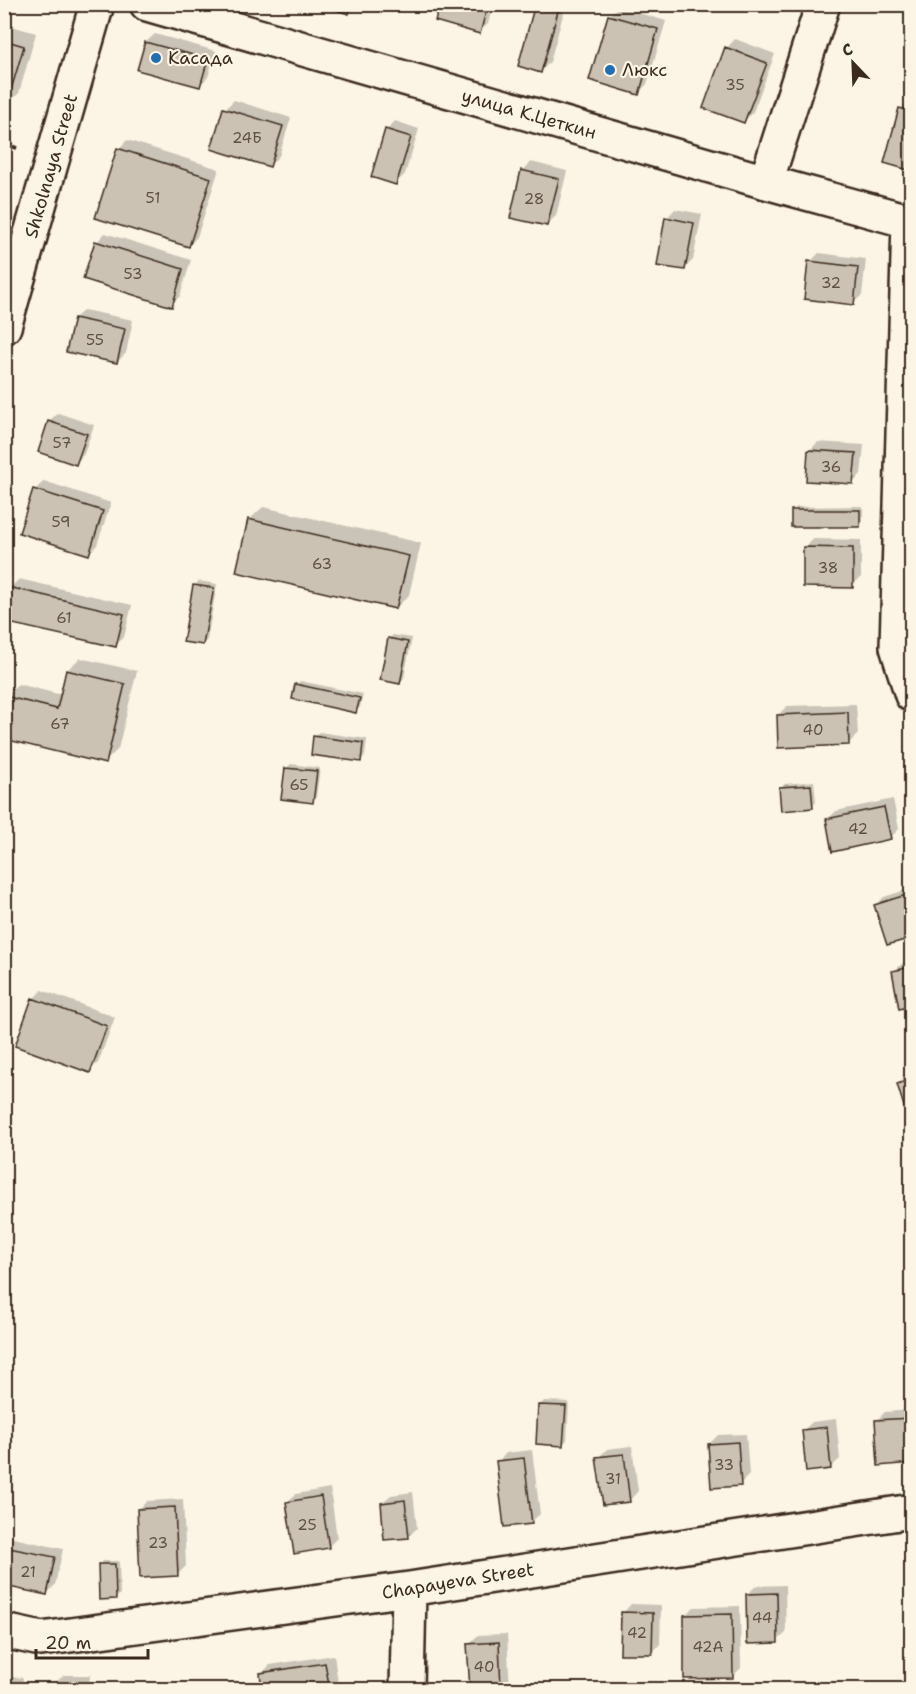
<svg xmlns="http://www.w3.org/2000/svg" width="916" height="1694" viewBox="0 0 916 1694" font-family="'Shantell Sans',sans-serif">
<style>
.shadow{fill:#0003}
.building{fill:#ccc2b3;stroke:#3b2a1e;stroke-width:1.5}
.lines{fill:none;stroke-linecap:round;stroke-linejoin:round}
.minor-casing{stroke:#3b2a1e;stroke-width:38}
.path{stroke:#3b2a1e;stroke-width:4;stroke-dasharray:4.5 4.5;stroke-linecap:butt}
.minor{stroke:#fcf5e5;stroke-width:33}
.poi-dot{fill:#1f6fb2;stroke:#fcf5e5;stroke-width:2}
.labels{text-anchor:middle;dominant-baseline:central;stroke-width:4.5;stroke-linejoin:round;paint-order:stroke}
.number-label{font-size:15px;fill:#5f5043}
.poi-label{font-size:18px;fill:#3b2a1e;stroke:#fcf5e5;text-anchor:start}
.street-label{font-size:18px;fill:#3b2a1e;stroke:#fcf5e5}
</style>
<rect width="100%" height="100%" fill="#fcf5e5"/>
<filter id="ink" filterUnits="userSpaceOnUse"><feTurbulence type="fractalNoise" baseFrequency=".0167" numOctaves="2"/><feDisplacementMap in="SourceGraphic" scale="12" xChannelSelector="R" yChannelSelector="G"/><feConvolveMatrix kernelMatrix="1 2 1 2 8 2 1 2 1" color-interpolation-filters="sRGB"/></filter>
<g filter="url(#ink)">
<path class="shadow" d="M 442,4 L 493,4 L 488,24 L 479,32 Z
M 536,4 L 566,4 L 550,62 L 541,71 Z
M 618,7 L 666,21 L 647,84 L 638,93 L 591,79 L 610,15 Z
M 4,24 L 36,33 L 19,93 L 6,105 L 4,105 Z
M 155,34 L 216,51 L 208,77 L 199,86 L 146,42 Z
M 735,39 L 775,54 L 753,112 L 744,121 L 727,48 Z
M 234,100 L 291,118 L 279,156 L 270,165 L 225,109 Z
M 909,100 L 912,100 L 912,169 L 901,109 Z
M 395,121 L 419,129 L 405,174 L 396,183 L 387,130 Z
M 127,140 L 219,169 L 197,237 L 189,246 L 119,149 Z
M 531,162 L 567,171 L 556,216 L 547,224 L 522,171 Z
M 675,209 L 702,214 L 693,260 L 684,269 L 667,218 Z
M 105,233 L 191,260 L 180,296 L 171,305 L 97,242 Z
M 819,253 L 866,259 L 862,295 L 853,303 L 810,262 Z
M 84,310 L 133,320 L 126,353 L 117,362 L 75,318 Z
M 58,413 L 94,425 L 84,454 L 76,463 L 40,451 L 49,421 Z
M 818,442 L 864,445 L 861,474 L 853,483 L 809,451 Z
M 44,481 L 111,503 L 97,545 L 89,553 L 35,490 Z
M 863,506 L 863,521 L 859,525 L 793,511 L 797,507 Z
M 263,507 L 421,543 L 409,595 L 396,608 L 238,571 L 250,519 Z
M 813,539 L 861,540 L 861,577 L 852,586 L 804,548 Z
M 19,579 L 132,605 L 124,637 L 115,646 L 10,588 Z
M 199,581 L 217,584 L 207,640 L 202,644 L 195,585 Z
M 393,635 L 412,638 L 404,678 L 400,682 L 389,639 Z
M 80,658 L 137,671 L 118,749 L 105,762 L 5,697 L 18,684 L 62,695 L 67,670 Z
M 300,681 L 363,694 L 360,707 L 356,711 L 296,685 Z
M 856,704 L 858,734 L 849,743 L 778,715 L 787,706 Z
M 319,732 L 367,739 L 365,756 L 360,760 L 312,754 L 315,736 Z
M 291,764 L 320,768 L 316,797 L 312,801 L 286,769 Z
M 814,781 L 816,802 L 812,807 L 780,788 L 785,784 Z
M 893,799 L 899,829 L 891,837 L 827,820 L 836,811 Z
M 912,888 L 912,936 L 876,905 L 884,897 Z
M 912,961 L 912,1005 L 894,971 L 903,963 Z
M 42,990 L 115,1017 L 98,1063 L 89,1071 L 33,999 Z
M 912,1074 L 912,1124 L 899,1084 Z
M 544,1401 L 569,1402 L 567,1440 L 563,1444 L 540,1405 Z
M 912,1410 L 912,1462 L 876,1421 L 885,1412 Z
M 836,1419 L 840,1459 L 831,1467 L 803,1431 L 812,1422 Z
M 746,1434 L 749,1475 L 740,1484 L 709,1444 L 718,1435 Z
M 632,1446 L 638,1491 L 630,1500 L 598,1458 L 607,1449 Z
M 532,1450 L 540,1514 L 531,1522 L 498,1462 L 506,1453 Z
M 330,1488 L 337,1538 L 328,1547 L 287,1502 L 296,1494 Z
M 413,1492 L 417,1528 L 408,1537 L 382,1503 L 391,1495 Z
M 183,1499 L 186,1566 L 178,1574 L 138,1510 L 147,1501 Z
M 4,1536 L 63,1549 L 55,1585 L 46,1594 L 4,1585 Z
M 103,1561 L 119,1561 L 120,1594 L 116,1598 L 99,1565 Z
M 785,1585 L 786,1633 L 777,1641 L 747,1594 L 756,1586 Z
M 631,1604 L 661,1605 L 660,1644 L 652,1653 L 623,1613 Z
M 740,1606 L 741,1668 L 732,1677 L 685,1615 L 694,1607 Z
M 507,1634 L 510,1690 L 472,1690 L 469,1644 L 478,1635 Z
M 334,1655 L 339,1690 L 264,1690 L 261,1674 L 270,1665 Z
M 64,1675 L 90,1675 L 89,1690 L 55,1690 L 55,1683 Z
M 4,1676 L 23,1678 L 22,1690 L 4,1690 Z"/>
<path class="building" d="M 316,4 L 352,4 L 349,14 Z
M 440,4 L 488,4 L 480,34 L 435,21 Z
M 535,4 L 560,4 L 541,73 L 518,66 Z
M 608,15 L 658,29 L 639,95 L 589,80 Z
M 4,40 L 24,46 L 6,107 L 4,107 Z
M 145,42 L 208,59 L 200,87 L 137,70 Z
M 725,47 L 767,63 L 744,123 L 703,108 Z
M 223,108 L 283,126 L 270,167 L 211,149 Z
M 899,108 L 912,111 L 912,171 L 884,163 Z
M 385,129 L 411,137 L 396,185 L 371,177 Z
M 117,148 L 211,178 L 189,247 L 95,218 Z
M 521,170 L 559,179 L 547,226 L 510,218 Z
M 665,217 L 694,223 L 685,270 L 657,266 Z
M 95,241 L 183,269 L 172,307 L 83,279 Z
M 808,261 L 858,267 L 854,305 L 804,299 Z
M 74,318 L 125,329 L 117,363 L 66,352 Z
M 48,421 L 87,434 L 76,465 L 38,452 Z
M 808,450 L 856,453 L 853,484 L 806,481 Z
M 33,489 L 103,511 L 89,555 L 19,533 Z
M 791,510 L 860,510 L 860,527 L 791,527 Z
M 248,519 L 409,556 L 396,609 L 236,572 Z
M 803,547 L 853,548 L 853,588 L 803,587 Z
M 193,585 L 214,588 L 203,645 L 183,642 Z
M 8,587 L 124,614 L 116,647 L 4,622 L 4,605 Z
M 388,638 L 408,642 L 400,684 L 380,680 Z
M 66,670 L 125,684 L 106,764 L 4,739 L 4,696 L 57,709 Z
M 295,684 L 360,698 L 356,713 L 292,699 Z
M 848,712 L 849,745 L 778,748 L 777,715 Z
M 313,736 L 363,743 L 361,762 L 311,755 Z
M 285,768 L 317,771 L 313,803 L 281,799 Z
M 811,785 L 813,808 L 781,811 L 779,787 Z
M 884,807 L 891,839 L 832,852 L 826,819 Z
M 912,893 L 912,938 L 887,945 L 874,905 Z
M 912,967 L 912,1006 L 899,1009 L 892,971 Z
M 32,998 L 107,1026 L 90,1073 L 15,1046 Z
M 912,1079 L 912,1126 L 910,1126 L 897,1084 Z
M 538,1405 L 566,1406 L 563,1446 L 536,1444 Z
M 911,1418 L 912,1463 L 878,1466 L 875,1420 Z
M 827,1427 L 831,1469 L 806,1472 L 802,1430 Z
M 738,1442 L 741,1486 L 711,1488 L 708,1444 Z
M 624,1454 L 630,1502 L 603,1505 L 596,1457 Z
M 524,1458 L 532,1524 L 504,1527 L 496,1461 Z
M 321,1496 L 329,1548 L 294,1554 L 286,1502 Z
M 405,1500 L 409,1538 L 384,1540 L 381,1503 Z
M 175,1507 L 178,1576 L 140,1578 L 137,1509 Z
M 4,1547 L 55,1557 L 47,1595 L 4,1586 Z
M 98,1564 L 115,1564 L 116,1599 L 99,1600 Z
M 777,1593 L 778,1643 L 747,1644 L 746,1594 Z
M 621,1612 L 653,1613 L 652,1654 L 620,1654 Z
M 732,1614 L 733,1678 L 684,1679 L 684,1615 Z
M 499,1642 L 501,1690 L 470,1690 L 467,1644 Z
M 325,1663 L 330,1690 L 262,1690 L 260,1673 Z
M 54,1683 L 82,1684 L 82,1690 L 54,1690 Z
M 4,1685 L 15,1686 L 14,1690 L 4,1690 Z"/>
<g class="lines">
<g class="minor-casing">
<path id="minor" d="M 147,4 L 766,182 L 912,222
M 766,182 L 823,4
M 909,221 L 897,647 L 912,695
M 4,327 L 97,4
M 4,1631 L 41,1639 L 409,1589 L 912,1511
M 407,1690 L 409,1589"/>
</g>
<path class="path" d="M 4,145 L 18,148"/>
<use href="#minor" class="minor"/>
</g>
</g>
<g class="poi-dot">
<circle cx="156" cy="58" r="6"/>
<circle cx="610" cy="70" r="6"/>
</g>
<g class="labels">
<g class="number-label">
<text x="735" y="85">35</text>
<text x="247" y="138">24Б</text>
<text x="153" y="198">51</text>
<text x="534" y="199">28</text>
<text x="133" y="274">53</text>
<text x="831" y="283">32</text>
<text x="95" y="340">55</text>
<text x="62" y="443">57</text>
<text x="831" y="467">36</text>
<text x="61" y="522">59</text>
<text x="322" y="564">63</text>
<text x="828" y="568">38</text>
<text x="64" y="618">61</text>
<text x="60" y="724">67</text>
<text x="813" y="730">40</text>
<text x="299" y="785">65</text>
<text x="858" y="829">42</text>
<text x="724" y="1465">33</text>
<text x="613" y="1479">31</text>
<text x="307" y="1525">25</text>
<text x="158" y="1543">23</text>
<text x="28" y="1572">21</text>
<text x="762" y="1618">44</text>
<text x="637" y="1633">42</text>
<text x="708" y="1647">42А</text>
<text x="484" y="1667">40</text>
</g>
<g class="poi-label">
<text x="168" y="58">Касада</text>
<text x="622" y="70">Люкс</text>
</g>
<g class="street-label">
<text transform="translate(529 114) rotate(16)">улица К.Цеткин</text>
<text transform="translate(51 166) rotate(-74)">Shkolnaya Street</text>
<text transform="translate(458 1581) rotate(-9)">Chapayeva Street</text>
</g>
</g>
<rect width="916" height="1694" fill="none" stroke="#fcf5e5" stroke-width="24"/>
<rect x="12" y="12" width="892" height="1670" fill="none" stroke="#3b2a1e" stroke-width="2" filter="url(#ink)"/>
<g transform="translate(853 63) rotate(337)" stroke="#fcf5e5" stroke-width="4.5" paint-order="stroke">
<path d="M0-4.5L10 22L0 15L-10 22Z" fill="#3b2a1e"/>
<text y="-9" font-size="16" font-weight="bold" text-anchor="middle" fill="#3b2a1e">С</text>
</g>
<path d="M36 1649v9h112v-9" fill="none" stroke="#3b2a1e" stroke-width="3"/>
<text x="45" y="1649" font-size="18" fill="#3b2a1e" stroke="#fcf5e5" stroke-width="4.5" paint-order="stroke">20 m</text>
</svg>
